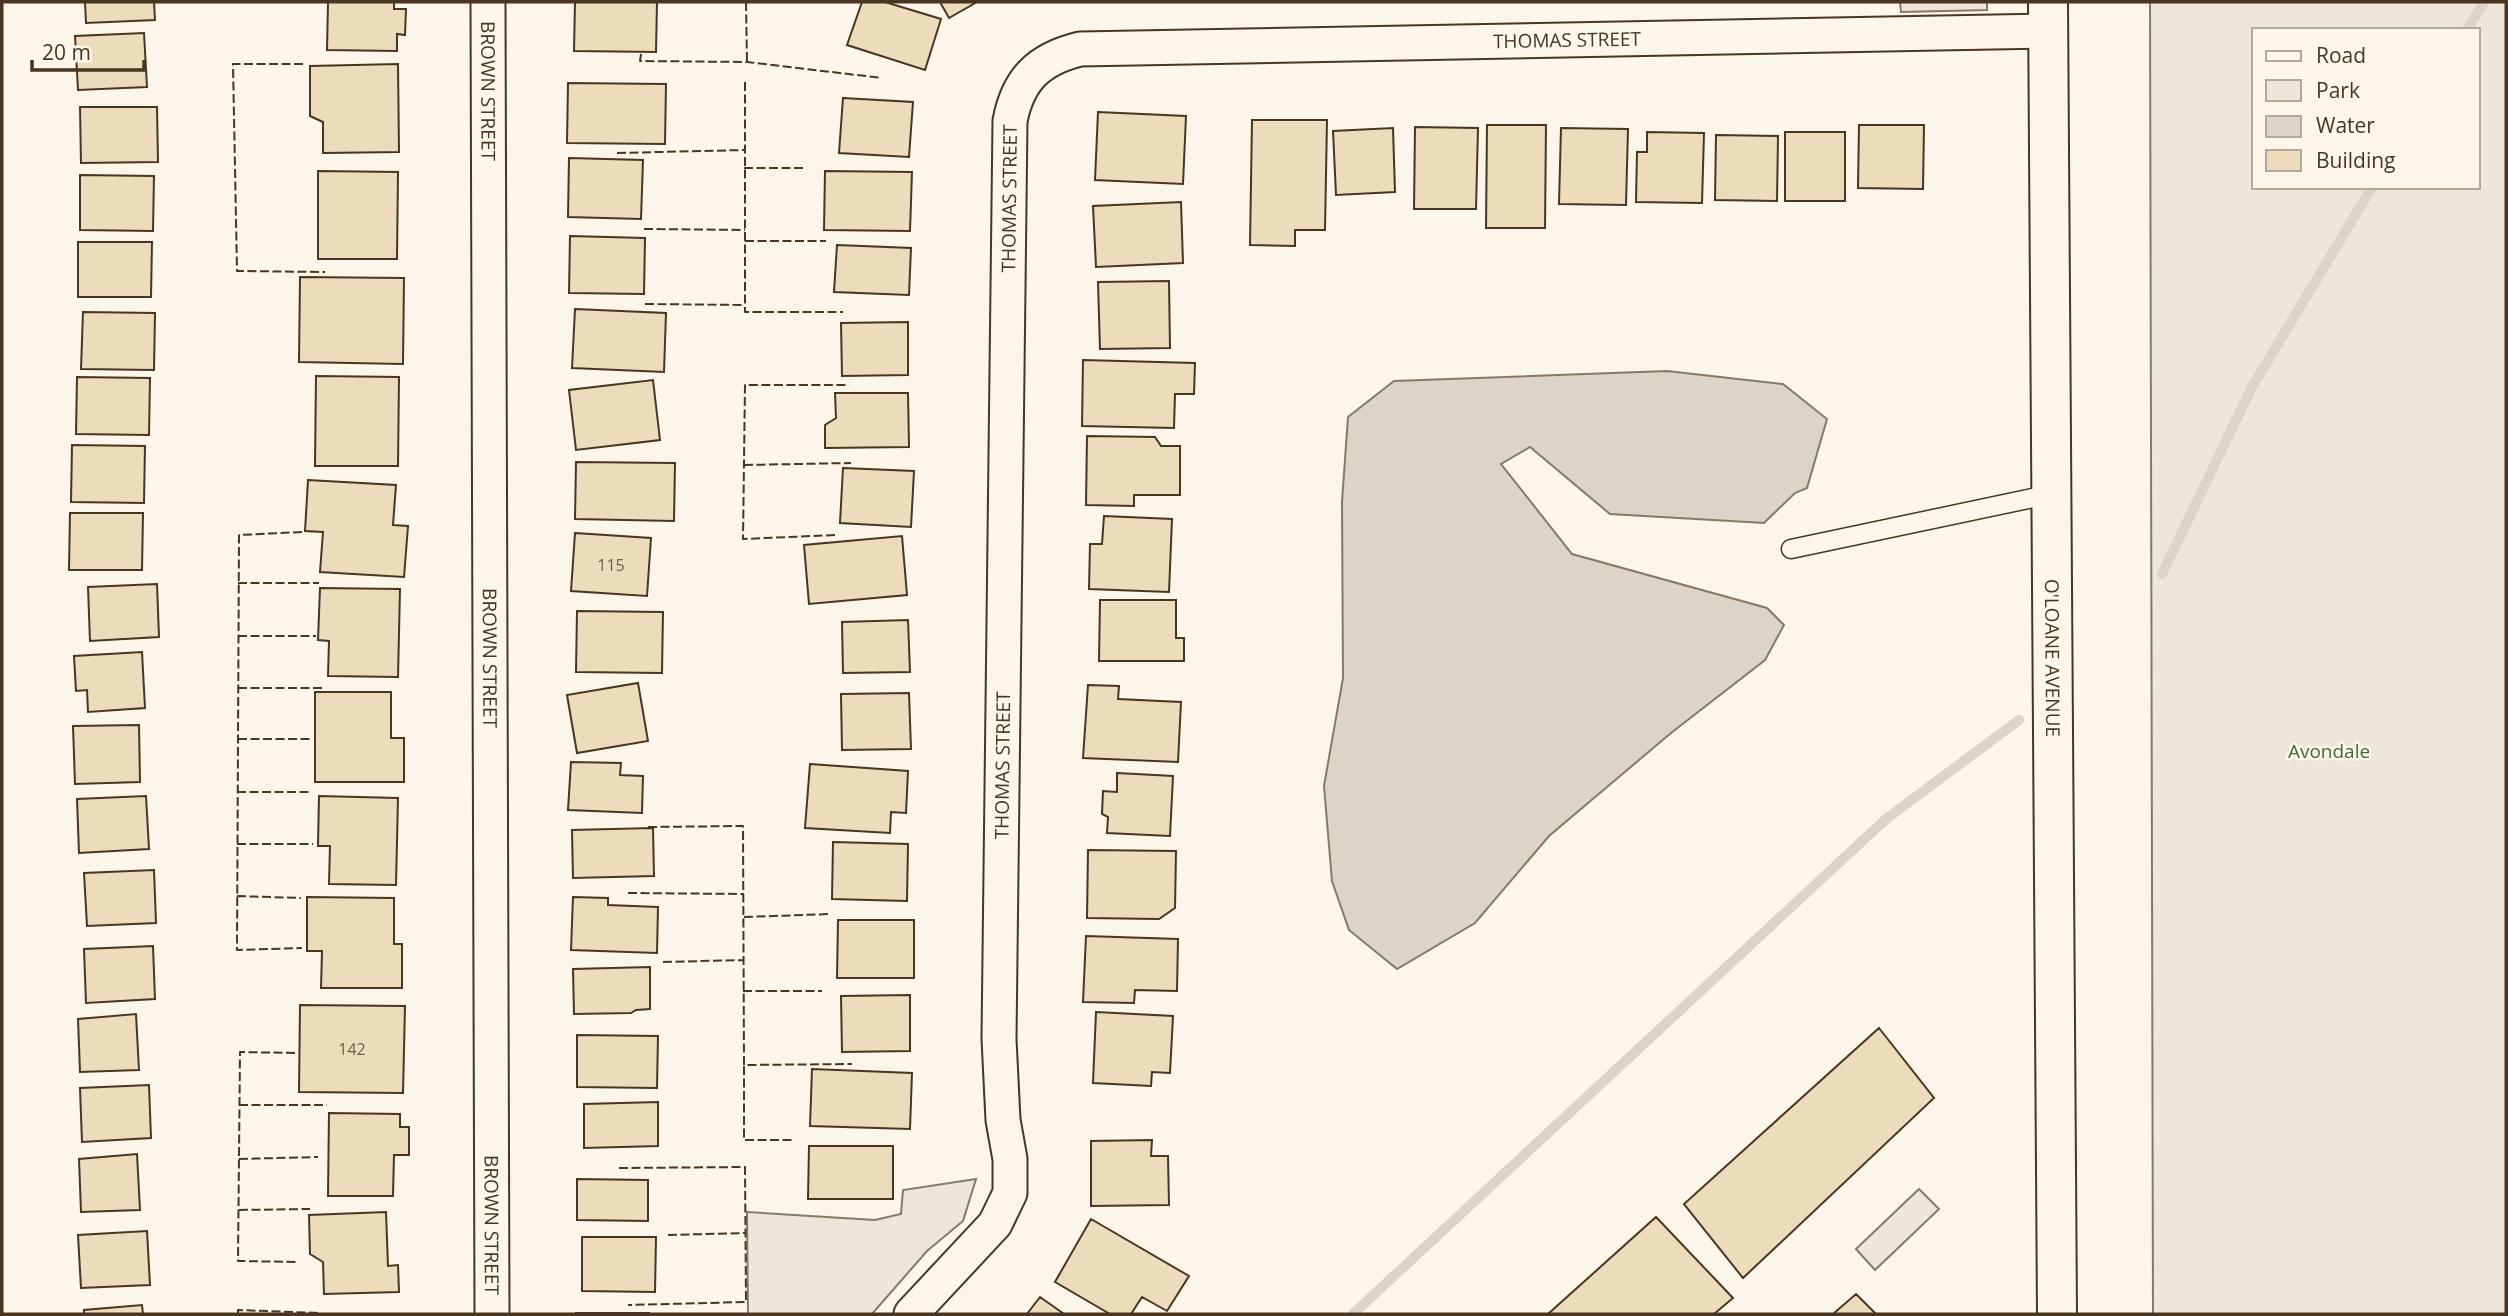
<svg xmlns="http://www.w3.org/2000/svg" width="2508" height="1316" viewBox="0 0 2508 1316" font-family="'Open Sans',sans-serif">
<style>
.green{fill:#ede6d9;stroke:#887966;stroke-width:2;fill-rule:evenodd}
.parking{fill:#ede7d9;stroke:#887966;stroke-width:2}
.water{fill:#dcd4c6;stroke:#887966;stroke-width:2}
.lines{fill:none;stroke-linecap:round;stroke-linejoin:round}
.stream{stroke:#dcd4c6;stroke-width:10}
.building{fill:#ecdcbc;stroke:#4a3520;stroke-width:2}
.lane-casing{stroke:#4a3520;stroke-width:21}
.street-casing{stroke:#4a3520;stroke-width:37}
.secondary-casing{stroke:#4a3520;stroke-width:42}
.lane{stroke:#fbf6e9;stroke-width:18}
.street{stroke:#fbf6e9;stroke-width:33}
.secondary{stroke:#fbf6e9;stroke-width:38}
.fence{stroke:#4a3520;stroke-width:2;stroke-dasharray:9 3.5;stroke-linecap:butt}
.labels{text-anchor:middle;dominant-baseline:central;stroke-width:5;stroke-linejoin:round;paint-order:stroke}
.number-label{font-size:16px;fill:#725f47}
.street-label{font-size:19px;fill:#4a3520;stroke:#fbf6e9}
.park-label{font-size:19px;fill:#436837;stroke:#fbf6e9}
</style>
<rect width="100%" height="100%" fill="#fbf6e9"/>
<path class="green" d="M 1900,2 L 1987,2 L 1987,10 L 1901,12 Z
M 2150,2 L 2506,2 L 2506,1314 L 2153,1314 ZM 2254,30 L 2478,30 L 2478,187 L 2254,187 Z
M 976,1179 L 963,1221 L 927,1251 L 872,1314 L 748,1314 L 747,1212 L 875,1220 L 901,1214 L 903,1190 Z"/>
<path class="parking" d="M 1919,1189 L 1939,1209 L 1875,1270 L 1856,1249 Z"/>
<path class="water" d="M 1667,371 L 1783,384 L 1827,419 L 1807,488 L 1795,493 L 1764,523 L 1610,514 L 1530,447 L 1501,464 L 1572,554 L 1767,608 L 1784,625 L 1765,660 L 1671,733 L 1549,836 L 1475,923 L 1397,969 L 1349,930 L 1332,881 L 1324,786 L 1343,678 L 1342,502 L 1348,417 L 1394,381 Z"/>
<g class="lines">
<path class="stream" d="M 2467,30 L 2484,2
M 2162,574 L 2252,387 L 2372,187
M 1353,1314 L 1886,819 L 2019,720"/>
</g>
<path class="building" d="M 85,2 L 154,2 L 155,20 L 86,23 Z
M 328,2 L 394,2 L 394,9 L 406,9 L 405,35 L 397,34 L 397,51 L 327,50 Z
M 575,2 L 657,2 L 656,52 L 574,51 Z
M 862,2 L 885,2 L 941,19 L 925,70 L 847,45 Z
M 940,2 L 977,2 L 949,18 Z
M 144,33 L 147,87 L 78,90 L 75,36 Z
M 398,64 L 399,152 L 323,153 L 323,122 L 310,116 L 310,66 Z
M 568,83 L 666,84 L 665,144 L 567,143 Z
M 843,98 L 913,102 L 909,157 L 839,153 Z
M 80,107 L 157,107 L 158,162 L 81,163 Z
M 1098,112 L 1186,116 L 1183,184 L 1095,180 Z
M 1252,120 L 1327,120 L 1325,230 L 1295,230 L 1295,246 L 1250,245 Z
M 1487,125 L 1546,125 L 1545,228 L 1486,228 Z
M 1859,125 L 1924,125 L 1923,189 L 1858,188 Z
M 1415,127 L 1478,128 L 1476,209 L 1414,209 Z
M 1393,128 L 1395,192 L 1336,195 L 1333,131 Z
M 1561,128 L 1628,129 L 1626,205 L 1559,204 Z
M 1647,132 L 1704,133 L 1702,203 L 1636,202 L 1637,152 L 1647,152 Z
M 1785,132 L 1845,132 L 1845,201 L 1785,201 Z
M 1716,135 L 1778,136 L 1777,201 L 1715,200 Z
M 569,158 L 643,160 L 641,219 L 568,217 Z
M 318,171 L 398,172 L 397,259 L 318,259 Z
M 825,171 L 912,172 L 910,231 L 824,230 Z
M 80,175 L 154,176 L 153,231 L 80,230 Z
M 1181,202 L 1183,263 L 1096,267 L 1093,206 Z
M 570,236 L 645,238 L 644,294 L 569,293 Z
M 78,242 L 152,242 L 151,297 L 78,297 Z
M 837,245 L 911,248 L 909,295 L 834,292 Z
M 300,277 L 404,278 L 403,364 L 299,362 Z
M 1169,281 L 1170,348 L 1100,349 L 1098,282 Z
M 575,309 L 666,313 L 664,372 L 572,368 Z
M 83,312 L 155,313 L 154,370 L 81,369 Z
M 908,322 L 908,375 L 842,376 L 841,323 Z
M 1083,360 L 1195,363 L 1194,394 L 1175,394 L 1174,428 L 1082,426 Z
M 316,376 L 399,377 L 398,466 L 315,466 Z
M 77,377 L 150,378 L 149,435 L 76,434 Z
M 653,380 L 660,440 L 576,450 L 569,390 Z
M 835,393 L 908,393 L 909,447 L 825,448 L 825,425 L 836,418 Z
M 1087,436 L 1155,437 L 1161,446 L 1180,446 L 1180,495 L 1134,495 L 1134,506 L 1086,505 Z
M 72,445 L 145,446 L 144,503 L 71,502 Z
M 576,462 L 675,463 L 674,521 L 575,519 Z
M 843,468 L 914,471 L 911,527 L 840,523 Z
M 308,480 L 396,485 L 393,525 L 408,526 L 404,577 L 320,572 L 323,532 L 305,531 Z
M 70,513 L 143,513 L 142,570 L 69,570 Z
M 1104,516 L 1172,519 L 1169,592 L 1089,589 L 1090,544 L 1102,544 Z
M 575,533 L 651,538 L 647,596 L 571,591 Z
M 902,536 L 907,595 L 809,604 L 804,545 Z
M 157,584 L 159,637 L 90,641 L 88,587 Z
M 320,588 L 400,589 L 398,677 L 328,676 L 329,641 L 318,640 Z
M 1100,600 L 1176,600 L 1176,638 L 1184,638 L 1184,661 L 1099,661 Z
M 577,611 L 663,612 L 662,673 L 576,672 Z
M 908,620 L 910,672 L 843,673 L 842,622 Z
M 142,652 L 145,708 L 88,712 L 87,690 L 76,691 L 74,656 Z
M 638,683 L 648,741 L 577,753 L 567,695 Z
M 1088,685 L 1119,686 L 1118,699 L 1181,702 L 1178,762 L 1083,758 Z
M 315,692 L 391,692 L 391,738 L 404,738 L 404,782 L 315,782 Z
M 909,693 L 911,749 L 842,750 L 841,694 Z
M 139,725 L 140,782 L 75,784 L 73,726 Z
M 571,762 L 621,763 L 620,775 L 643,776 L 642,813 L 568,810 Z
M 810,764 L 908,771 L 906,813 L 891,812 L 890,833 L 805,828 Z
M 1117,773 L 1173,776 L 1170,836 L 1107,833 L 1108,817 L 1102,814 L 1103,791 L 1117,792 Z
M 146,796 L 149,849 L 79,853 L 77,799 Z
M 319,796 L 398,798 L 396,885 L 329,884 L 330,846 L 318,846 Z
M 653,828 L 654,876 L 573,878 L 572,830 Z
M 833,842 L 908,844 L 907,901 L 832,899 Z
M 1088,850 L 1176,851 L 1175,908 L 1159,919 L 1087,918 Z
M 154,870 L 156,923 L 87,926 L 84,873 Z
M 307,897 L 394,898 L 394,944 L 402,944 L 402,988 L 321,988 L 322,951 L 307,951 Z
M 573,897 L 608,898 L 608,905 L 658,907 L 657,953 L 571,950 Z
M 838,920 L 914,920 L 914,978 L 837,978 Z
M 1086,936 L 1178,939 L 1177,991 L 1135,990 L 1134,1003 L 1083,1002 Z
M 153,946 L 155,999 L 86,1003 L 84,949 Z
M 650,967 L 650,1009 L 636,1010 L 631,1013 L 574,1014 L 573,969 Z
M 910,995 L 910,1051 L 842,1052 L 841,996 Z
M 300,1005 L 405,1006 L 403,1093 L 299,1092 Z
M 1096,1012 L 1173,1016 L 1170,1073 L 1152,1072 L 1151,1086 L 1093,1083 Z
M 136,1014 L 139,1070 L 80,1072 L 78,1019 Z
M 1879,1028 L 1934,1098 L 1743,1278 L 1684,1204 Z
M 577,1035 L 658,1036 L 657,1088 L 577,1087 Z
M 812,1069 L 912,1073 L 910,1129 L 810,1126 Z
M 149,1085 L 151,1138 L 82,1142 L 80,1088 Z
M 658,1102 L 658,1146 L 584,1148 L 584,1104 Z
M 329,1113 L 400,1114 L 400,1127 L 409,1127 L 409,1155 L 394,1155 L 393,1196 L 328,1196 Z
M 1152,1140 L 1151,1156 L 1168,1156 L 1169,1205 L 1091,1206 L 1091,1141 Z
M 809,1146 L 893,1146 L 893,1199 L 808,1199 Z
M 137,1154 L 140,1210 L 81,1212 L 79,1159 Z
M 577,1179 L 648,1180 L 648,1221 L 577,1220 Z
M 386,1212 L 388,1266 L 398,1265 L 399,1292 L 324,1294 L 323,1262 L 310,1254 L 309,1215 Z
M 1656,1217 L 1733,1298 L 1714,1314 L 1548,1314 Z
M 1091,1219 L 1189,1276 L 1167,1311 L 1142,1297 L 1131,1314 L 1110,1314 L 1055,1282 Z
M 147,1231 L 150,1285 L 81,1288 L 78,1235 Z
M 582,1237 L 656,1237 L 655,1292 L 582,1291 Z
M 1856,1294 L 1876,1314 L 1833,1314 Z
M 1040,1297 L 1064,1314 L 1027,1314 Z
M 142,1305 L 143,1314 L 84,1314 L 84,1310 Z
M 576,1313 L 649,1313 L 649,1314 L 576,1314 Z"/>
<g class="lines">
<g class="lane-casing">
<path id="lane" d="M 1791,549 L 2052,494"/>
</g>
<g class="street-casing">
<g id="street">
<path id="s1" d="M 488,2 L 492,1314"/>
<path id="s2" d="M 911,1314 L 995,1224 L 1010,1193 L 1010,1159 L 1003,1120 L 999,1039 L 1010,121 C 1018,79 1039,59 1080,49 L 2048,31"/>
</g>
</g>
<g class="secondary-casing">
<g id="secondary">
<path id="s3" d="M 2048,2 L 2057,1314"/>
</g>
</g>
<use href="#lane" class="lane"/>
<use href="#street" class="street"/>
<use href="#secondary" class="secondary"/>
<path class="fence" d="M 746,2 L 747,62
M 641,54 L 640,61 L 747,62 L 882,78
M 303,64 L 233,64 L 237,271 L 325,272
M 745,82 L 745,312 L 843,312
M 617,153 L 745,150
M 744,168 L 806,168
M 644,229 L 745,230
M 745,241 L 826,241
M 645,304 L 745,305
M 744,465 L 851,463
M 302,532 L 239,535 L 237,950 L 302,948
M 835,535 L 743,539 L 745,385 L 849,385
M 238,583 L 319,583
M 238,636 L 316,636
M 238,688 L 322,688
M 238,739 L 313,739
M 237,792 L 311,792
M 648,827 L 743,826 L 744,1065 L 852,1064
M 237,844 L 313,844
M 628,893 L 744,894
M 237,896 L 301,898
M 744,917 L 831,914
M 663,962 L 744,960
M 743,991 L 822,991
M 295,1053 L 240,1052 L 238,1261 L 298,1262
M 744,1066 L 744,1140 L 793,1140
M 239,1105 L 327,1105
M 239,1159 L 318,1157
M 619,1168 L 745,1167 L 746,1302 L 628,1305
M 239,1210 L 310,1209
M 668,1235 L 746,1233
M 238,1314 L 238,1310 L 320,1313"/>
</g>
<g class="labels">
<g class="number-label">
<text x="611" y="565">115</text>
<text x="352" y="1049">142</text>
</g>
<g class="street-label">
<text stroke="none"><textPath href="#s2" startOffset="1825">THOMAS STREET</textPath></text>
<text stroke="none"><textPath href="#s1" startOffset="89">BROWN STREET</textPath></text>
<text stroke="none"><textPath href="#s2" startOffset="1153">THOMAS STREET</textPath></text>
<text stroke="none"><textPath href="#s1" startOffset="656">BROWN STREET</textPath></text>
<text stroke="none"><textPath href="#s3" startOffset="656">O'LOANE AVENUE</textPath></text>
<text stroke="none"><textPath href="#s2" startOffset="586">THOMAS STREET</textPath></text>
<text stroke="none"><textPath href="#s1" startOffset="1223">BROWN STREET</textPath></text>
</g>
<g class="park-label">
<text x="2329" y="751">Avondale</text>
</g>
</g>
<rect width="2508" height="1316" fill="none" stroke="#4a3520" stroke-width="7"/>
<rect x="2252" y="28" width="228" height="161" fill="#fbf6e9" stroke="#b4a999" stroke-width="2"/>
<rect x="2266" y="51" width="35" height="10" fill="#fbf6e9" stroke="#b4a999" stroke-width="2"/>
<text x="2316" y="63" font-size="21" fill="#4a3520">Road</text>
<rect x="2266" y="80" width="35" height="21" fill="#ede6d9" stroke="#b4a999" stroke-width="2"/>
<text x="2316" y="98" font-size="21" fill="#4a3520">Park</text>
<rect x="2266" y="116" width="35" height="21" fill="#dcd4c6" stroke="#b4a999" stroke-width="2"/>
<text x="2316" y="133" font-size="21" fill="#4a3520">Water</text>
<rect x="2266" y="150" width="35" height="21" fill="#ecdcbc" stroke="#b4a999" stroke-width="2"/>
<text x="2316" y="168" font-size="21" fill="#4a3520">Building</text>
<path d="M32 60v10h112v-10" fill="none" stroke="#4a3520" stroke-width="3.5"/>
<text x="42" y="60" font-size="21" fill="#4a3520" stroke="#fbf6e9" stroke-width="5" paint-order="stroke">20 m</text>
</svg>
